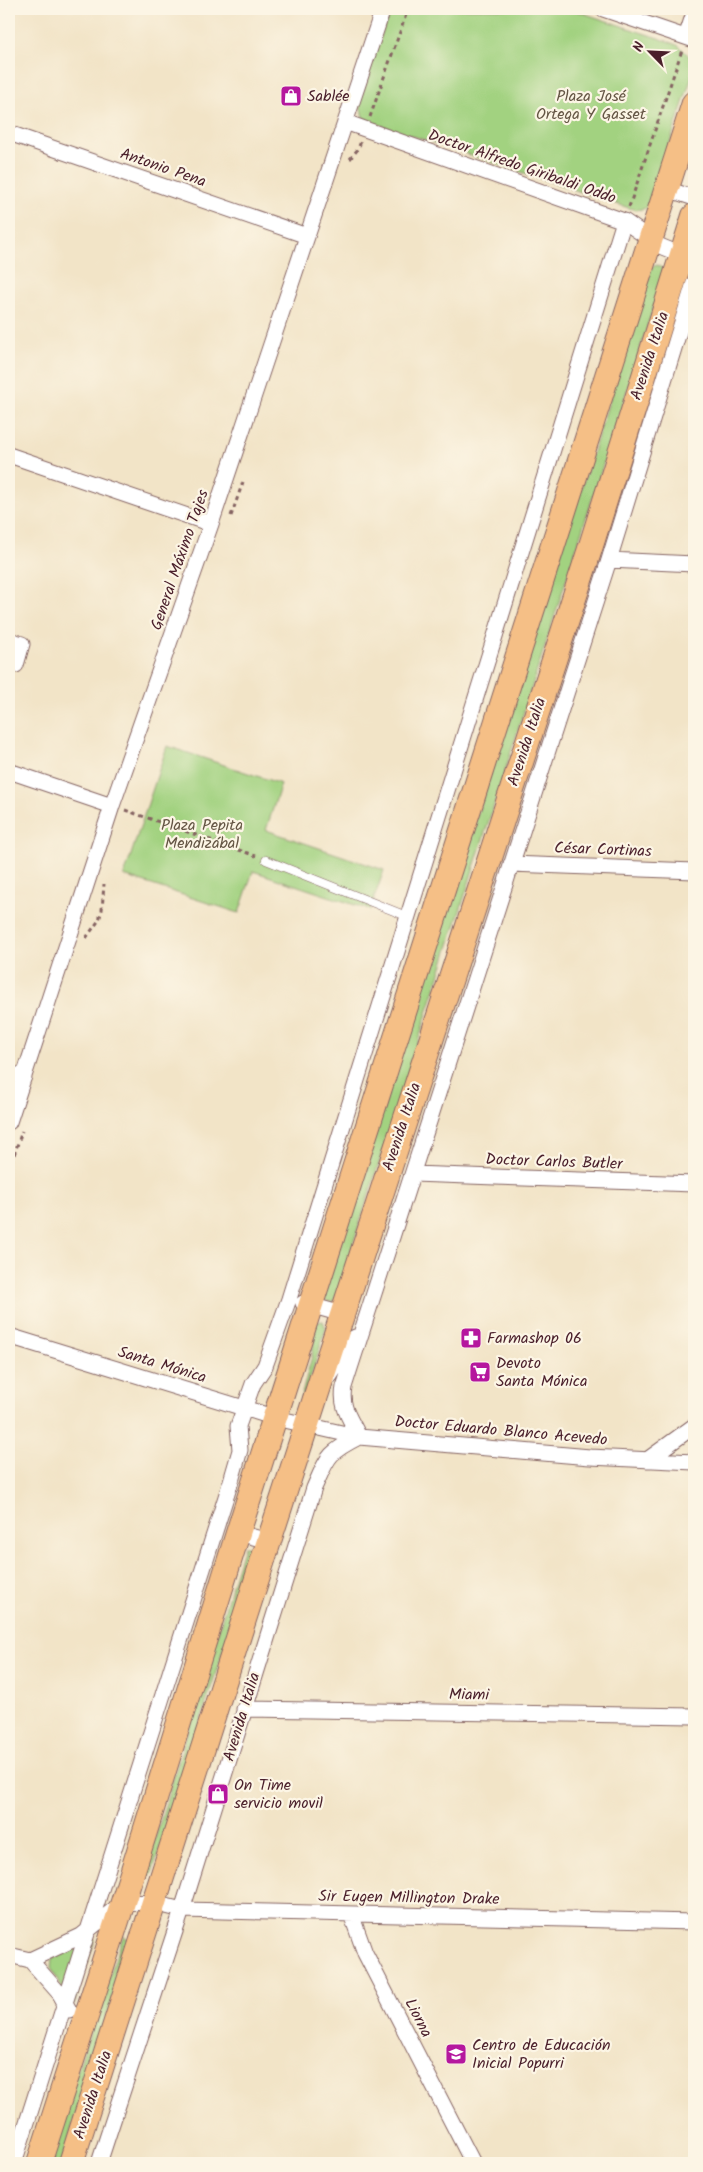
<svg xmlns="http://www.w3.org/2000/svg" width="703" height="2172" viewBox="0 0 703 2172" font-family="Kalam,sans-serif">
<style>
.green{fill:#a2d280;stroke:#767856}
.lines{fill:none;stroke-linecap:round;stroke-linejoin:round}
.service-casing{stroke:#856462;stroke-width:9}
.minor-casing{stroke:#856462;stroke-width:17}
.primary-casing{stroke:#856462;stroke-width:26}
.path{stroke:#856462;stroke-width:3;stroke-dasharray:4 4;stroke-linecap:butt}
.service{stroke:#fff;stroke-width:8}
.minor{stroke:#fff;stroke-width:15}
.primary{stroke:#f5bf86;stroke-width:24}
.labels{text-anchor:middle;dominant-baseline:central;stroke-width:4.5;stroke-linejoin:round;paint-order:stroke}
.poi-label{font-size:16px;fill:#4a1f2b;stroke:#fcf5e5;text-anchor:start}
.park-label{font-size:16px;fill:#645544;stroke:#fcf5e5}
.street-label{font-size:16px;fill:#4a1f2b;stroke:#fcf5e5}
</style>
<rect width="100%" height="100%" fill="#fcf5e5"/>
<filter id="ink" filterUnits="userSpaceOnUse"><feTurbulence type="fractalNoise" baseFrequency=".02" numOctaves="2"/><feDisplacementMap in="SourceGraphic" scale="10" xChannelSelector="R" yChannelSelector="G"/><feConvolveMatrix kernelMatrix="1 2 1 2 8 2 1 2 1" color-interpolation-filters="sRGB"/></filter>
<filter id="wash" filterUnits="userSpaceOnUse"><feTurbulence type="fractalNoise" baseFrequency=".0096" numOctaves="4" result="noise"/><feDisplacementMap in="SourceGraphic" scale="20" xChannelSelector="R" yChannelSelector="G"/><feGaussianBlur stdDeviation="1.12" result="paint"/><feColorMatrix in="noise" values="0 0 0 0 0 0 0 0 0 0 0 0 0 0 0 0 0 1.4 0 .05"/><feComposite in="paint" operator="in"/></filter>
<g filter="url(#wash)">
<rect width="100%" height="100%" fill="#f2e4c7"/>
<path class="green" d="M 390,9 L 571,9 L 670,42 L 679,46 L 694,61 L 694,70 L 649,206 C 641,211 636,210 626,207 L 368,121 L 363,117 L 359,102 Z
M 657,265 L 662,268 L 664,273 L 621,409 L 336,1297 L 334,1301 L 328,1302 L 323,1298 L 652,267 Z
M 167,746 L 281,784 L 266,830 L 384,870 L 370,910 L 253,871 L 239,913 L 124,876 Z
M 323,1321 L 326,1328 L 307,1389 L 301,1398 L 312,1356 L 316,1322 Z
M 244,1546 L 250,1546 L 253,1549 L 254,1553 L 152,1873 L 147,1878 L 143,1878 Z
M 123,1936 L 130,1940 L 61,2163 L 46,2163 Z
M 91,1938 L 95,1940 L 74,2006 L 72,2007 L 51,1968 L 52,1958 Z"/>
</g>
<g filter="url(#ink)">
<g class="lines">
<g class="service-casing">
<path id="service" d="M 266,860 L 409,917"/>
</g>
<g class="minor-casing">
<path id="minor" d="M 603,9 L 694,40
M 686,37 L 694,13
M 345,122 L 624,221 L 660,246 L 682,255 L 694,257
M 9,133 L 307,236
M 667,189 L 694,198
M 9,455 L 211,524
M 609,560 L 694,564
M 9,640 L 22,644 L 16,665
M 9,771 L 112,806
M 511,864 L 694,871
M 9,1073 L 24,1077
M 9,1122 L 112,806 L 211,524 L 383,9
M 413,1174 L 694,1184
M 303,1303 L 342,1314
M 9,1336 L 276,1418 L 359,1437 L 590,1457 L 694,1462
M 330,1376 L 355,1337
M 359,1437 C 351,1419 340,1408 344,1387 L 609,560 L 694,283
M 647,1460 L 694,1426
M 238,1533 L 269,1541
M 244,1709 L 694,1716
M 351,1914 L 365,1953 L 473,2163
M 9,1955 L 30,1960
M 69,2010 L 60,1994 L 30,1960 L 81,1936 L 123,1902 L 154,1903 L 182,1910 L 694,1922
M 14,2163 L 231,1481 L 240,1450 L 238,1426 L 253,1384 L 265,1366 L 289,1299 L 624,221
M 99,2163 L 182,1910 L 314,1488 C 328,1457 327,1453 359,1437"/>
</g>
<g class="primary-casing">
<path id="primary" d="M 39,2163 L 123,1902 L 238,1533 L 694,103
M 71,2163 L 269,1541 L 589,552 L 694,216"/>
</g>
<path class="path" d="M 370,117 L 408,9
M 350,159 L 358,149 L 361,141
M 629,207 L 682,50
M 231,516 L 243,482
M 125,810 L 256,856
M 86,938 L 99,920 L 102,910 L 104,884
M 9,1170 L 22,1131"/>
<use href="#service" class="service"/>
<use href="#minor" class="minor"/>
<use href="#primary" class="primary"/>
</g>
</g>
<defs>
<g id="shop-square" transform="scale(1.125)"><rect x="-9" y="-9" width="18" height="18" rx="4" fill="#b5179e" stroke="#fcf5e5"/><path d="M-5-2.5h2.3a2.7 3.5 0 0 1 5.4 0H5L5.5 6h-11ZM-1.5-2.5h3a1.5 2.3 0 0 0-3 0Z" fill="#fff"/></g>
<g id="pharmacy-square" transform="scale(1.125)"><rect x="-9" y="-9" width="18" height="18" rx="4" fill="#b5179e" stroke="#fcf5e5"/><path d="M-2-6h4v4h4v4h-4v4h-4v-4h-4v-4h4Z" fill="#fff"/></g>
<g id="supermarket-square" transform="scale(1.125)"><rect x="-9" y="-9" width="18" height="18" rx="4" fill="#b5179e" stroke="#fcf5e5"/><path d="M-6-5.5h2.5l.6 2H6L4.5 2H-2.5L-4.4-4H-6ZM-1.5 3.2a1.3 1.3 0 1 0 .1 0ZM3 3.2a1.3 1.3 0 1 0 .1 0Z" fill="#fff"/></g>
<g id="school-square" transform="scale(1.125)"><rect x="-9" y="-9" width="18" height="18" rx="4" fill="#b5179e" stroke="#fcf5e5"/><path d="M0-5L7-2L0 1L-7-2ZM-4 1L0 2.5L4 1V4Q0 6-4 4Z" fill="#fff"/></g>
</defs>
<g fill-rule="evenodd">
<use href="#shop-square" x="291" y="96"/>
<use href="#pharmacy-square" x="471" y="1338"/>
<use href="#supermarket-square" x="480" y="1372"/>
<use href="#shop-square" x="218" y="1794"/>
<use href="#school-square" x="456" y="2054"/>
</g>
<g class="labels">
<g class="poi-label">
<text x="307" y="96">Sablée</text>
<text x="487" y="1338">Farmashop 06</text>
<text x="496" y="1363">Devoto<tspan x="496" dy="18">Santa Mónica</tspan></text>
<text x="234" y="1785">On Time<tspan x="234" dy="18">servicio movil</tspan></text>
<text x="472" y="2045">Centro de Educación<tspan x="472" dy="18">Inicial Popurri</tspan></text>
</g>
<g class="park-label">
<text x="591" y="96">Plaza José<tspan x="591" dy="18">Ortega Y Gasset</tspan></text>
<text x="202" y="825">Plaza Pepita<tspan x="202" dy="18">Mendizábal</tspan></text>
</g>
<g class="street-label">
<text transform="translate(522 167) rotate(19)">Doctor Alfredo Giribaldi Oddo</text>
<text transform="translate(163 168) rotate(19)">Antonio Pena</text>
<text transform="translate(650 356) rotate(-72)">Avenida Italia</text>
<text transform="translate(180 560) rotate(-71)">General Máximo Tajes</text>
<text transform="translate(527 742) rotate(-72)">Avenida Italia</text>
<text transform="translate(603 850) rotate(2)">César Cortinas</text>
<text transform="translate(402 1127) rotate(-72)">Avenida Italia</text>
<text transform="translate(554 1162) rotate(2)">Doctor Carlos Butler</text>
<text transform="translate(162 1365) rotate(17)">Santa Mónica</text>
<text transform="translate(501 1431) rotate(5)">Doctor Eduardo Blanco Acevedo</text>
<text transform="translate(469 1695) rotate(1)">Miami</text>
<text transform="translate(242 1717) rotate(-73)">Avenida Italia</text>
<text transform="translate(409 1898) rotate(1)">Sir Eugen Millington Drake</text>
<text transform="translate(418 2018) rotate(63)">Liorna</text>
<text transform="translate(93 2095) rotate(-72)">Avenida Italia</text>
</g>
</g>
<rect width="703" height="2172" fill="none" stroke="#fcf5e5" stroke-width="30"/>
<g transform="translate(650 52) rotate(294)" stroke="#fcf5e5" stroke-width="4" paint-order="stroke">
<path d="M0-4L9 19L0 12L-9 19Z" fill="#4a1f2b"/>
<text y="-8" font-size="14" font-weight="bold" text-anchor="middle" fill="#4a1f2b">N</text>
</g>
</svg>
